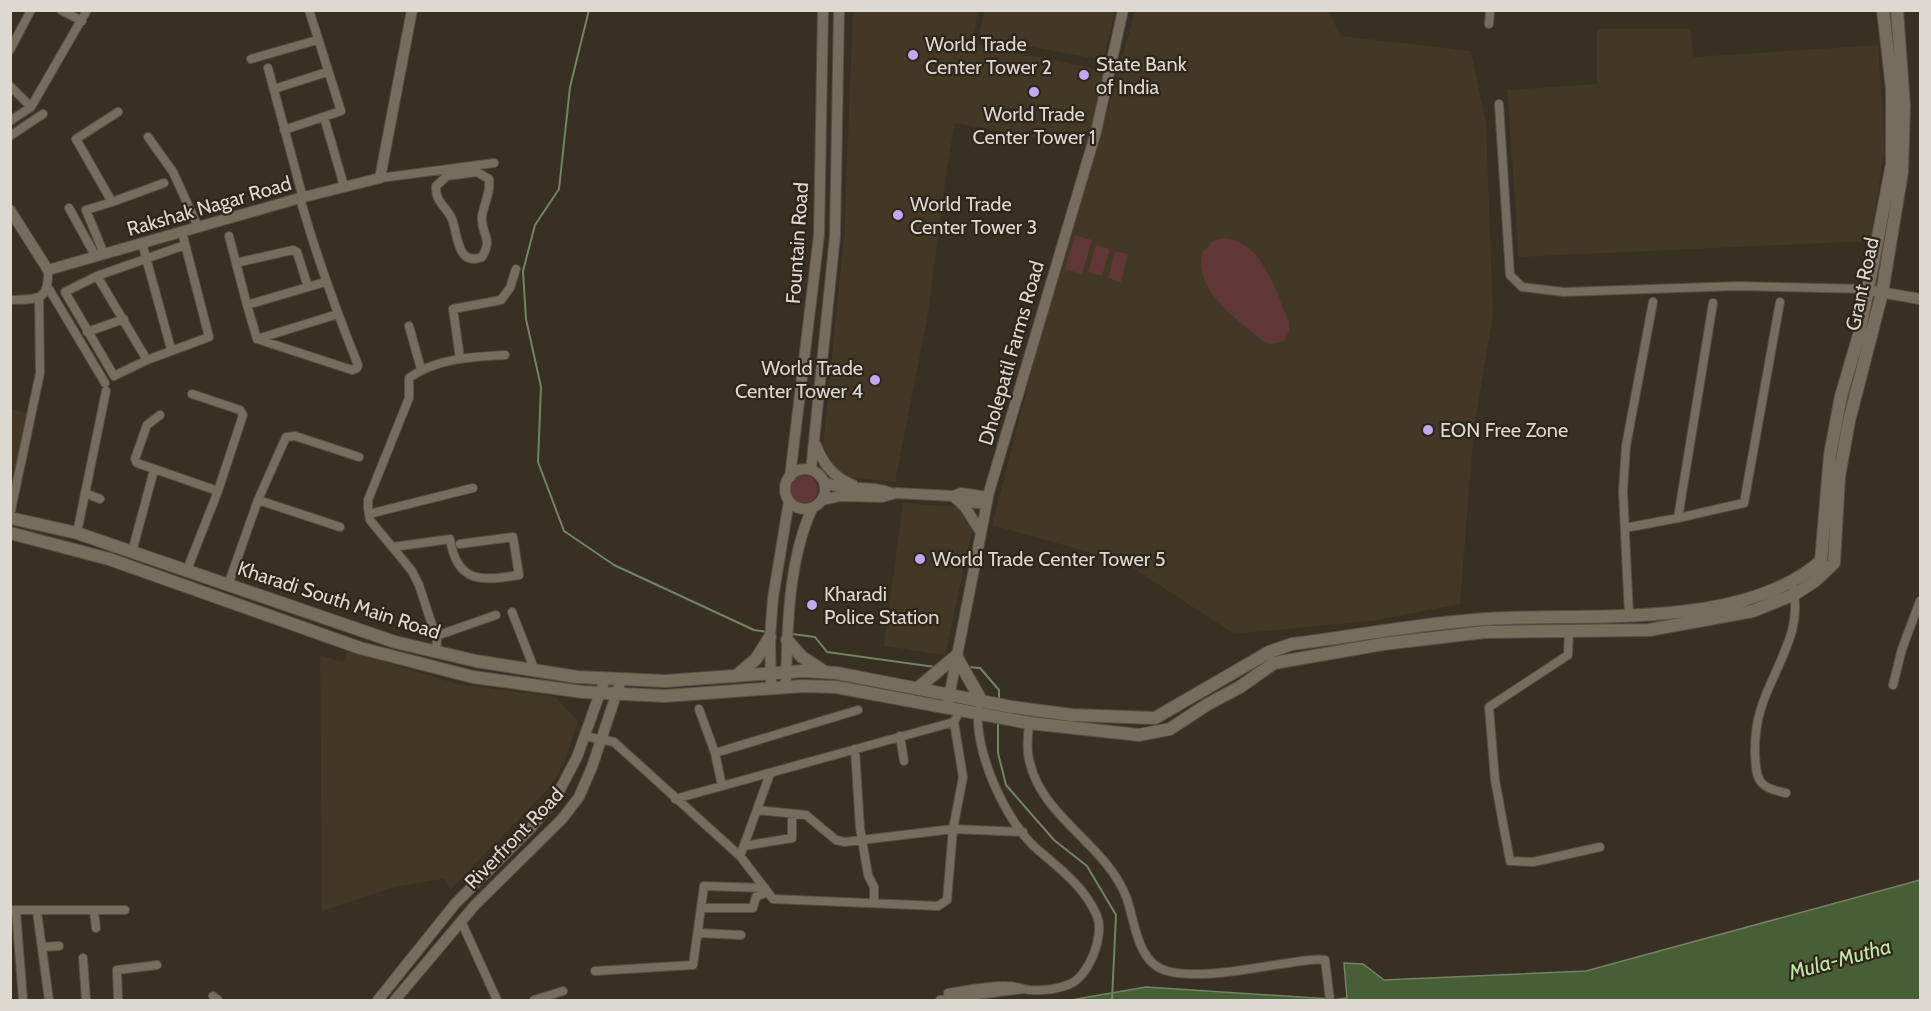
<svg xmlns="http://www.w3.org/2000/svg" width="1931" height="1011" viewBox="0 0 1931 1011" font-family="Cabin,sans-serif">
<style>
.built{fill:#433725}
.green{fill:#5f3736}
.water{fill:#475e36;stroke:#748364;stroke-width:1.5}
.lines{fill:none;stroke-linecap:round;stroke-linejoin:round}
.stream{stroke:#748364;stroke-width:2}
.minor-casing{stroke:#554e43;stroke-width:10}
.tertiary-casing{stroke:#554e43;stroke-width:12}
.secondary-casing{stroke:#554e43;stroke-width:14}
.minor{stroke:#776d5f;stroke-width:8}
.tertiary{stroke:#776d5f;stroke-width:10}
.secondary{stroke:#776d5f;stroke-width:12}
.poi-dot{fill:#c1a8f3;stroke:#2e261a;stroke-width:2}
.labels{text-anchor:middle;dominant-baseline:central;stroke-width:4.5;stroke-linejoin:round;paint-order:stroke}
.poi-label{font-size:20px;fill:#ddd8d0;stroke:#2e261a;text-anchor:start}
.street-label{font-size:20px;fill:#ddd8d0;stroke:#2e261a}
.water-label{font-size:21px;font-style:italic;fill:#c1e8a5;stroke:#2e261a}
</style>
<rect width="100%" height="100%" fill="#393024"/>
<path class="built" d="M 985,10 L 1115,10 L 1115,11 L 1103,60 L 978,37 Z
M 853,11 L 978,11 L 972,43 L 1109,72 L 1086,147 L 955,123 L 947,168 L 927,320 L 895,482 L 846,477 L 831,464 L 823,445 L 844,236 Z
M 1135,11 L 1328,11 L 1341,36 L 1471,51 L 1486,124 L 1493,314 L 1474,427 L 1460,604 L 1372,621 L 1234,634 L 1124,562 L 992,525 L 1043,327 L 1098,146 Z
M 1597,29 L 1690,29 L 1694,57 L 1878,45 L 1885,147 L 1870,241 L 1519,257 L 1507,90 L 1597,84 Z
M 11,409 L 28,413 L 11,487 Z
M 903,503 L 977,508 L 945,655 L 884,646 Z
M 347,651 L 458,684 L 555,697 L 578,721 L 563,766 L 548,789 L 451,889 L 443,879 L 430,881 L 394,887 L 322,911 L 320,655 L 343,662 Z"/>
<path class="green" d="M 1075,235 L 1092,240 L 1082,274 L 1065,269 Z
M 1224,238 C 1263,241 1276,292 1289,322 L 1289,331 L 1284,341 L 1271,344 L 1262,341 C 1237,318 1194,292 1202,253 L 1213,241 Z
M 1096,245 L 1110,249 L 1102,276 L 1088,272 Z
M 1115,251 L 1128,254 L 1121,282 L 1108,278 Z
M790 489a14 14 0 1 1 28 0a14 14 0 1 1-28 0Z"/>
<path class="water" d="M 1920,880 L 1920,1000 L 1332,1000 L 1347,998 L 1344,963 L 1363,964 L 1384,980 L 1586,971 Z
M 1146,987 L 1330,999 L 1330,1000 L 1071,1000 Z"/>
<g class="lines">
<path class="stream" d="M 589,10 L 570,87 L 559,189 L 535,225 L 523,271 L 526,319 L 541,387 L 538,462 L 564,531 L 614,565 L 754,630 L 768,632
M 792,634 L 815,637 L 827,652 L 935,667
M 967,667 L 980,668 L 999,690 L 999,699
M 998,722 L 998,753 L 1006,785 L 1054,840 L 1087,866 L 1116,915 L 1112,1000"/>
<g class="minor-casing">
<path id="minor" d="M 61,10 L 82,21
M 1489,24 L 1490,10
M 10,50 L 31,10
M 251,59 L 317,40
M 268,68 L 303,198
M 10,86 L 31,107
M 274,89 L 327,72
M 1499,104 L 1510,275 L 1522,287 L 1564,292 L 1738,286 L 1869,289
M 324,117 L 344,186
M 10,121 L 31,107 L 87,10
M 284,130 L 341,111 L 309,10
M 10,136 L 43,114
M 148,137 L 173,172 L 198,227
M 445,170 L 447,176 L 477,172 L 489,179 C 491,193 484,203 482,216 C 480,234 494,237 482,257 C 457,267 458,235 452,219 C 446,206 435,202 436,186 L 447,176
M 380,178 L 494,163
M 300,198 C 316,255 336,310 358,365 L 357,368 L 352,370 L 257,339 L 338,314
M 112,202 L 164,183
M 69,208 L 96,257
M 229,236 L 247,305 L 325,282
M 142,243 L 171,349
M 104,254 L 86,210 L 112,202 L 76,139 L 118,112
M 236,263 L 293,250 L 297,252 L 308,287
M 97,276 L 147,360 L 209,337 L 182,232
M 49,289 L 105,383
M 10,300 C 38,299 49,302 48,270
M 247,305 L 257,339
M 409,326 L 421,369
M 87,332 L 124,319
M 460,358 L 453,309 L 501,300 L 510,288 L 516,269
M 147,360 L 114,376 L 65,292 L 97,276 L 185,245
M 160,415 L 147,425 L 135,459 L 137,463 L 218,491
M 85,493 L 100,499
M 258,500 L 340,527
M 369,514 L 473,488
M 10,515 L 40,373 L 39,298
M 1678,518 L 1744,503 L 1780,302
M 1625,528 L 1678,518 L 1713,303
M 77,533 L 106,391
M 393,547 L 450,539 C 457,584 482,581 519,575 L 513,537 L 460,544
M 132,552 L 154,470
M 187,570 L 218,491 L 243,415 L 240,410 L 192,394
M 228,585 L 258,500 L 286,437 L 295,436 L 359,457
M 512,612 L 535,671
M 1629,615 L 1623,491 L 1626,446 L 1653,302
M 1569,630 L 1568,655 L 1489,707 L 1495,780 L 1510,861 L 1533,862 L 1600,847
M 436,636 L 496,615
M 436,652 L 437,640 L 419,585 L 412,571 L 370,520 L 368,508 L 368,500 L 409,398 L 409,378 C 436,358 473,357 505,355
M 1893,685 L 1902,649 L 1920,601
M 699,709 L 715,753 L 722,786
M 1029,723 C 1028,735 1026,748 1029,759 C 1040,817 1107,844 1127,899 C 1135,922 1137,963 1167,971 C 1201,980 1255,967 1289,963 C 1301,961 1314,958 1325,960 L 1330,1000
M 584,736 L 614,742 L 740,856 L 773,899 L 938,906 L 947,900 L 953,829 L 963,777 L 954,722
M 900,736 L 904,761
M 855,749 L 860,828 L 868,875 L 874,887 L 874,903
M 715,753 L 858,710
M 1786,793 C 1758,788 1756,780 1755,753 C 1754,700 1778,678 1792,631 C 1796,615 1796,597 1792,582
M 675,799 L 954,722 L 960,710
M 757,810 L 806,815 L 836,840 L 845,842 L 953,829 L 1023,832
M 744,846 L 792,838 L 792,814
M 740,856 L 770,774
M 701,908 L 753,908 L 756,897 L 767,892
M 10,910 L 125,910
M 16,911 L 23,1000
M 37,912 L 49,1000
M 94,912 L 96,928
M 461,921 L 497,1000
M 699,933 L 741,935
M 42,947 L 59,946
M 83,958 L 86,1000
M 595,971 L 693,965 L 704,886 L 765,888
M 948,993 C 968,990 988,985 1007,986 C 1015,986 1022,989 1030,990 C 1042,991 1059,989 1070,984 C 1089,976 1105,935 1097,916 C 1084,886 1060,869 1037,849 C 1007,824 972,748 979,709
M 213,996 L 218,1000
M 118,1000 L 117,970 L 157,965
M 534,1000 L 563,991
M 940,1000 L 1023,989"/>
</g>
<g class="tertiary-casing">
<path id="tertiary" d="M 10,210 L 48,270 L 300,198 L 380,178 L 412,10
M 1874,291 L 1920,299
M 816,445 C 823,464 834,478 853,485
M785 489a20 20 0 1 1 40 0a20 20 0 1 1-40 0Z
M 811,470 L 835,236 L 839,10
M 790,477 L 819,235 L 823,10
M 824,482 C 845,492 870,484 891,493
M 953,496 L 965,507 L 980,531
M 822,500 L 840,496 L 882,497 L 896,493 L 953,496 L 961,493 L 988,497
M 960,501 L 986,504
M 786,687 C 787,632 788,560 812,509
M 771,689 L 770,637 L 773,598 L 789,501
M 948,702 L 989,492 L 1096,132 L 1123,10
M 378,1000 L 455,904 L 530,829 L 555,799 L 577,757 L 605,679
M 395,1000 L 475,905 L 562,819 L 579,797 L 592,767 L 621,680"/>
</g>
<g class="secondary-casing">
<path id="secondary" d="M 10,518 L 77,533 L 395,642 L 476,661 L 577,677 L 665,681 L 803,671 L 837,673 L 1012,707 L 1072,715 L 1155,718 L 1269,652 L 1292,644 C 1357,636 1422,623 1487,619 C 1587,612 1741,631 1821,561 L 1830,455 L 1841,396 L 1859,335 L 1892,164 L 1892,89 L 1883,10
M 10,533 L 109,559 L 360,648 L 473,677 L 583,692 L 665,696 L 803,686 L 836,687 L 1029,723 L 1139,735 L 1170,729 L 1208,704 L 1240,687 L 1274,663 L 1383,644 L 1485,632 L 1649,630 L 1753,611 L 1795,594 L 1815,581 L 1834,563 L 1839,477 L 1849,421 L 1882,293 L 1902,172 L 1904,106 L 1897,10
M 787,640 L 802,657 L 825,672
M 736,676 L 756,659 L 770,637
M 919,687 L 956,656 L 981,700"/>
</g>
<use href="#minor" class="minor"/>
<use href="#tertiary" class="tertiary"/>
<use href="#secondary" class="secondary"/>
</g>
<g class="poi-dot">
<circle cx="913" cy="55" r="6"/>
<circle cx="1084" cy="75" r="6"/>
<circle cx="1034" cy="92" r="6"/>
<circle cx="898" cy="215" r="6"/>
<circle cx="875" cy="380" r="6"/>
<circle cx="1428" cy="430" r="6"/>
<circle cx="920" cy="559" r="6"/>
<circle cx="812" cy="605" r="6"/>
</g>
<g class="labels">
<g class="poi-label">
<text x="925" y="44">World Trade<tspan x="925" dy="23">Center Tower 2</tspan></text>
<text x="1096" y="64">State Bank<tspan x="1096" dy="23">of India</tspan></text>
<text x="1034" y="114" text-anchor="middle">World Trade<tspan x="1034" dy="23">Center Tower 1</tspan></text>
<text x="910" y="204">World Trade<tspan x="910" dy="23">Center Tower 3</tspan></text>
<text x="863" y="368" text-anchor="end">World Trade<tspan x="863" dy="23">Center Tower 4</tspan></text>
<text x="1440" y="430">EON Free Zone</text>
<text x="932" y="559">World Trade Center Tower 5</text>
<text x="824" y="594">Kharadi<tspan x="824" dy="23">Police Station</tspan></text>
</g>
<g class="street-label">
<text transform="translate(209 206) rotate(-16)">Rakshak Nagar Road</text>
<text transform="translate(797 243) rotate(-86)">Fountain Road</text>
<text transform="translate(1862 284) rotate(-78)">Grant Road</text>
<text transform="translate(1011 353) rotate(-74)">Dholepatil Farms Road</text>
<text transform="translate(339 600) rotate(18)">Kharadi South Main Road</text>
<text transform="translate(514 838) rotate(-46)">Riverfront Road</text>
</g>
<g class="water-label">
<text transform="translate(1840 959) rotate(-15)">Mula-Mutha</text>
</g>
</g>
<rect width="1931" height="1011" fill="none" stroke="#ddd8d0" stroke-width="24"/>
</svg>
